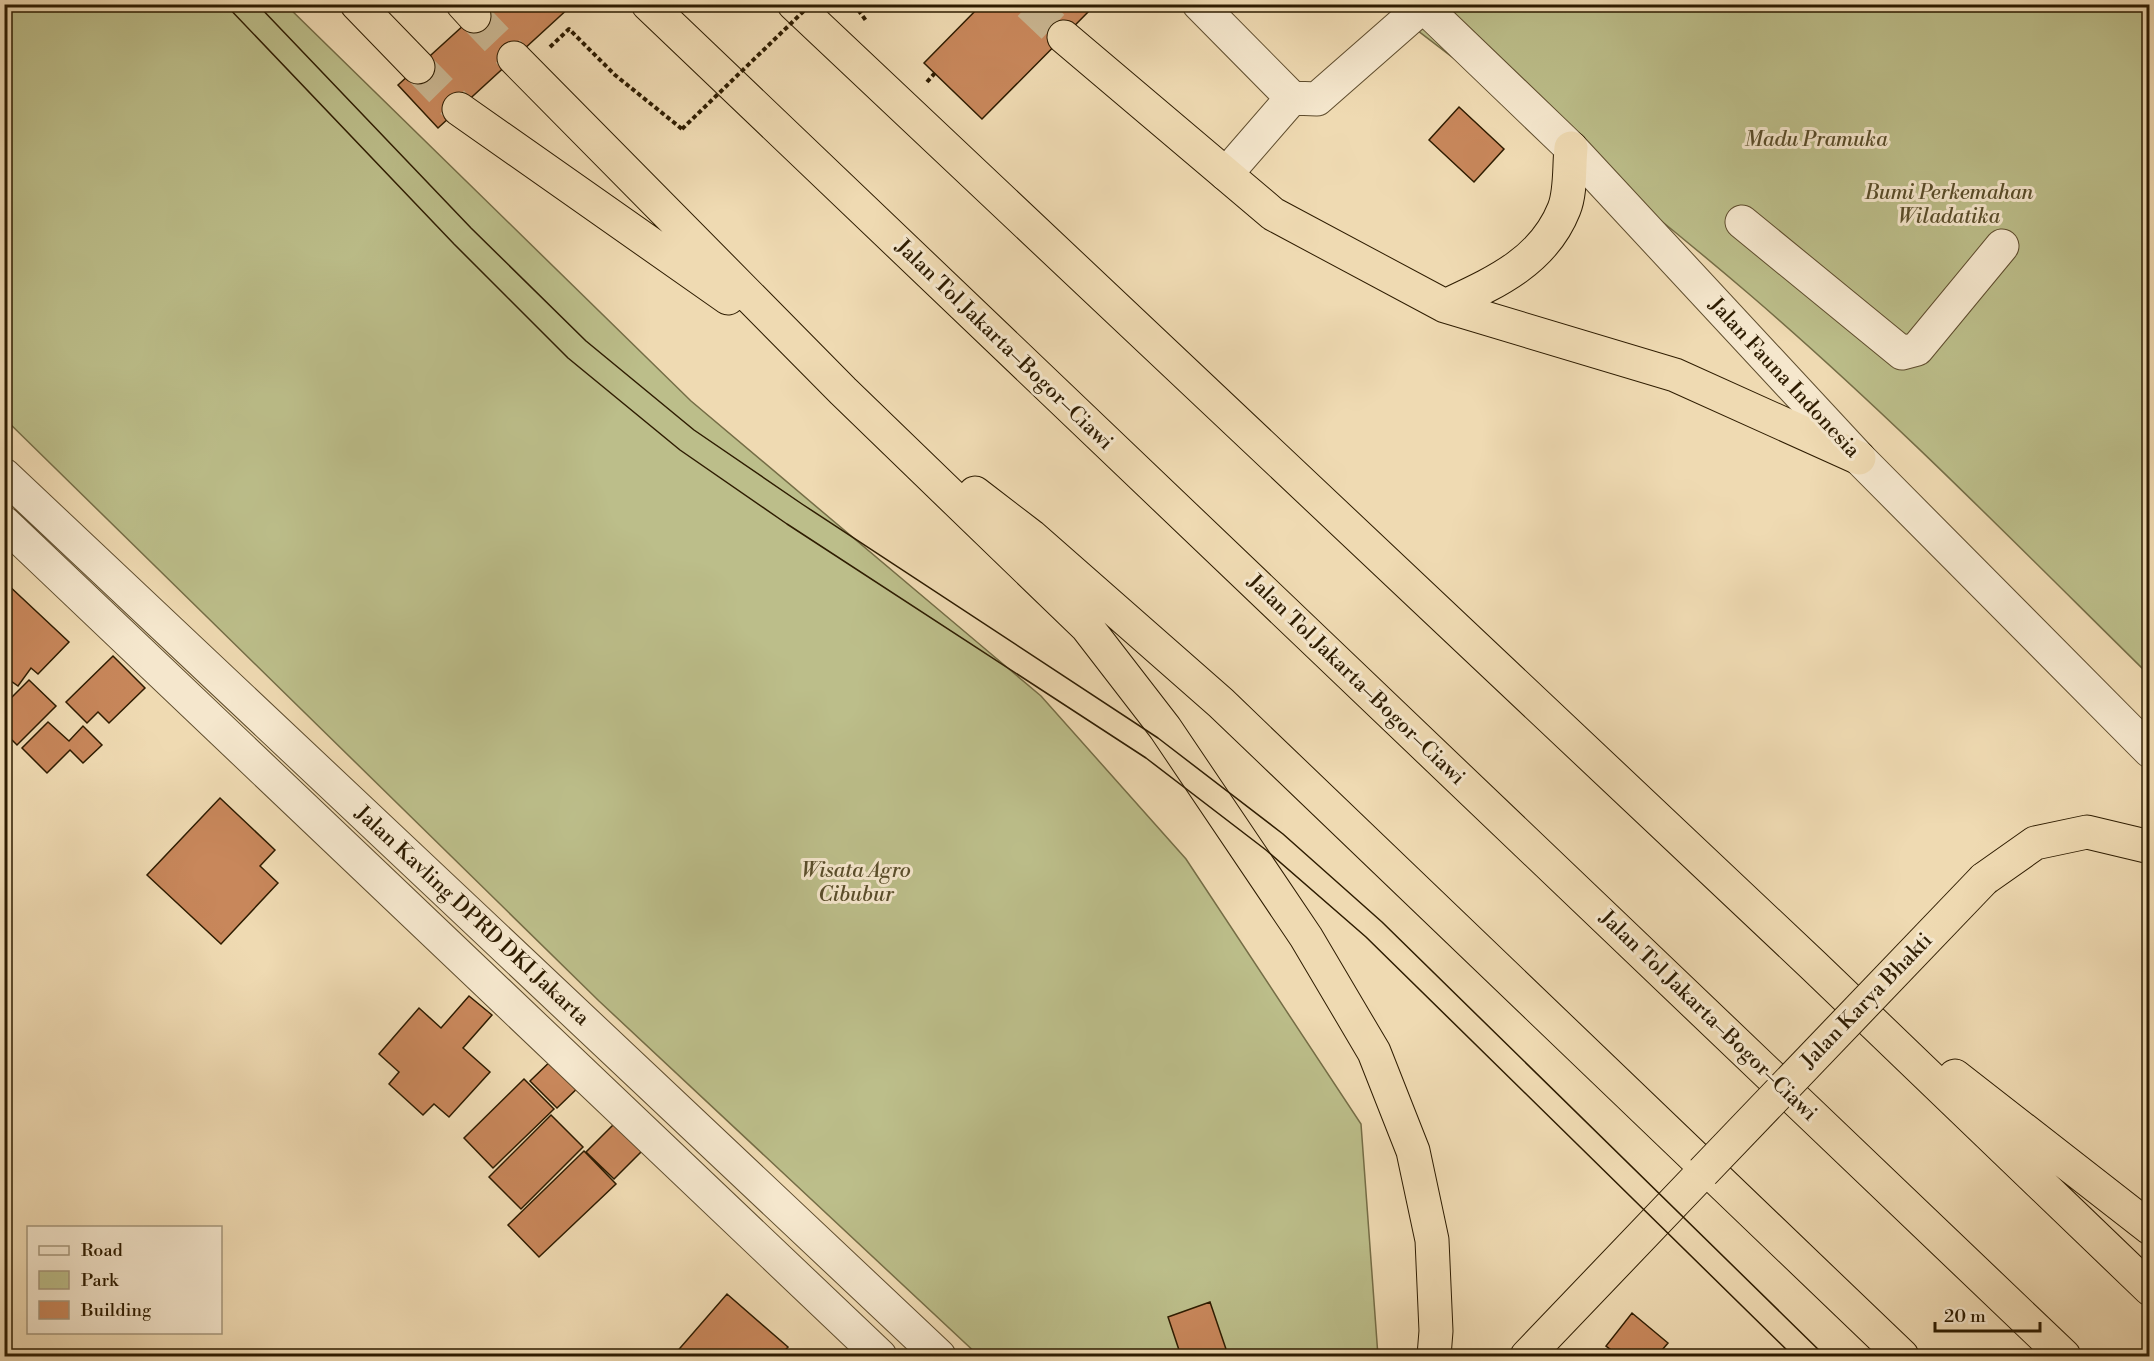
<svg xmlns="http://www.w3.org/2000/svg" width="2154" height="1361" viewBox="0 0 2154 1361" font-family="'Libre Bodoni',serif">
<style>
.green{fill:#bcbe8a;stroke:#756d46;stroke-width:1.5}
.building{fill:#c8875b;stroke:#2e1c01;stroke-width:1.5}
.lines{fill:none;stroke-linecap:round;stroke-linejoin:round}
.highway-tunnel{stroke:#c8b48f;stroke-width:33;stroke-dasharray:33 16;stroke-linecap:butt}
.minor-casing{stroke:#5e4c2d;stroke-width:35}
.highway-casing{stroke:#2e1c01;stroke-width:35}
.path{stroke:#2e1c01;stroke-width:4;stroke-dasharray:4.5 3;stroke-linecap:butt}
.minor{stroke:#f5e7cd;stroke-width:33}
.highway{stroke:#efdab2;stroke-width:33}
.tram{stroke:#2e1c01;stroke-width:1.5}
.highway-bridge-casing{stroke:#2e1c01;stroke-width:35;stroke-linecap:butt}
.path-bridge{stroke:#2e1c01;stroke-width:4;stroke-dasharray:4.5 3;stroke-linecap:butt}
.highway-bridge{stroke:#efdab2;stroke-width:33}
.labels{text-anchor:middle;dominant-baseline:central;stroke-width:6;stroke-linejoin:round;paint-order:stroke}
.park-label{font-size:21px;font-style:italic;fill:#594d2a;stroke:#f5e7cd}
.street-label{font-size:21px;fill:#2e1c01;stroke:#f5e7cd}
</style>
<rect width="100%" height="100%" fill="#efdab2"/>
<filter id="stains"><feTurbulence type="fractalNoise" baseFrequency=".00333" numOctaves="4"/><feColorMatrix values="0 0 0 0 .2 0 0 0 0 .09 0 0 0 0 .02 0 0 0 .5 -.17"/></filter>
<radialGradient id="worn" r=".72"><stop offset=".6" stop-color="#630" stop-opacity="0"/><stop offset="1" stop-color="#630" stop-opacity=".3"/></radialGradient>
<path class="green" d="M 4,5 L 286,5 L 691,401 L 1041,696 L 1186,859 L 1361,1124 L 1378,1356 L 979,1356 L 599,1001 L 5,419 Z
M 1384,5 L 2149,5 L 2149,675 C 2018,546 1889,414 1749,294 C 1631,193 1507,99 1384,5 Z"/>
<path class="building" d="M 487,4 L 571,6 L 438,128 L 398,85 Z
M 982,4 L 1096,4 L 982,119 L 924,63 Z
M 1459,107 L 1504,149 L 1474,182 L 1429,140 Z
M 6,583 L 69,642 L 38,674 L 31,668 L 18,686 L 4,676 Z
M 113,656 L 145,688 L 109,723 L 98,712 L 87,723 L 66,702 Z
M 29,680 L 56,706 L 17,745 L 4,732 L 4,705 Z
M 48,722 L 69,741 L 83,726 L 102,745 L 83,763 L 70,750 L 47,773 L 22,748 Z
M 220,798 L 275,850 L 260,866 L 278,883 L 221,944 L 147,875 Z
M 469,996 L 492,1015 L 463,1048 L 490,1072 L 449,1117 L 434,1104 L 423,1115 L 389,1084 L 399,1072 L 379,1054 L 419,1008 L 441,1028 Z
M 559,1053 L 586,1080 L 557,1108 L 530,1081 Z
M 524,1079 L 554,1109 L 493,1168 L 464,1138 Z
M 551,1115 L 583,1147 L 521,1209 L 489,1177 Z
M 616,1122 L 644,1149 L 614,1179 L 586,1152 Z
M 584,1151 L 616,1184 L 539,1257 L 508,1225 Z
M 727,1294 L 788,1347 L 780,1356 L 674,1355 Z
M 1210,1302 L 1227,1352 L 1214,1356 L 1181,1356 L 1168,1317 Z
M 1632,1313 L 1668,1343 L 1657,1356 L 1619,1356 L 1606,1346 Z"/>
<g class="lines">
<path class="highway-tunnel" d="M 1029,4 L 1064,37
M 474,16 L 514,58
M 418,67 L 459,109"/>
<g class="minor-casing">
<path id="minor" d="M 1199,4 L 1292,98 L 1317,99 L 1423,6
M 1421,4 L 1571,148 L 1859,458 L 2150,751
M 1226,174 L 1292,98
M 1742,222 L 1902,353 L 1917,349 L 2002,246
M 4,475 L 939,1356
M 4,523 L 880,1356"/>
</g>
<g class="highway-casing">
<path id="highway" d="M 357,4 L 418,67
M 463,4 L 474,16
M 648,4 L 2064,1356
M 794,4 L 1814,966 L 2150,1289
M 1064,37 L 1273,214 L 1445,306 L 1675,375 L 1859,458
M 514,58 L 843,391 L 1087,627 L 1165,728 L 1306,937 L 1374,1052 L 1413,1151 L 1432,1240 L 1436,1331 L 1434,1356
M 459,109 L 728,298
M 1445,306 C 1494,283 1543,262 1564,209 C 1571,192 1569,167 1571,148
M 975,493 L 1031,536 L 1221,703 L 1902,1356
M 1984,879 L 2035,843 L 2087,832 L 2150,847
M 1955,1076 L 2150,1228
M 1527,1356 L 1703,1172"/>
</g>
<path class="path" d="M 854,4 L 867,22
M 550,47 L 569,29 L 615,75 L 682,129
M 927,82 L 935,73"/>
<use href="#minor" class="minor"/>
<use href="#highway" class="highway"/>
<path class="tram" d="M 225,4 L 454,244 L 568,358 L 680,450 L 787,524 L 1146,758 L 1266,850 L 1366,937 L 1793,1356
M 257,4 L 471,228 L 586,341 L 694,430 L 802,504 L 1158,738 L 1283,834 L 1382,922 L 1825,1356"/>
<g class="highway-bridge-casing">
<path id="highway-bridge" d="M 1703,1172 L 1984,879"/>
</g>
<path class="path-bridge" d="M 682,129 L 811,4"/>
<use href="#highway-bridge" class="highway-bridge"/>
</g>
<g class="labels">
<g class="park-label">
<text x="1816" y="140">Madu Pramuka</text>
<text x="1949" y="193">Bumi Perkemahan<tspan x="1949" dy="24">Wiladatika</tspan></text>
<text x="856" y="871">Wisata Agro<tspan x="856" dy="24">Cibubur</tspan></text>
</g>
<g class="street-label">
<text transform="translate(1004 345) rotate(44)">Jalan Tol Jakarta–Bogor–Ciawi</text>
<text transform="translate(1784 378) rotate(47)">Jalan Fauna Indonesia</text>
<text transform="translate(1356 680) rotate(44)">Jalan Tol Jakarta–Bogor–Ciawi</text>
<text transform="translate(472 916) rotate(43)">Jalan Kavling DPRD DKI Jakarta</text>
<text transform="translate(1867 1001) rotate(-46)">Jalan Karya Bhakti</text>
<text transform="translate(1708 1016) rotate(44)">Jalan Tol Jakarta–Bogor–Ciawi</text>
</g>
</g>
<rect width="2154" height="1361" fill="none" stroke="#efdab2" stroke-width="24"/>
<rect x="6" y="6" width="2142" height="1349" fill="none" stroke="#2e1c01" stroke-width="3"/>
<rect x="12" y="12" width="2130" height="1337" fill="none" stroke="#2e1c01" stroke-width="1.5"/>
<rect x="27" y="1226" width="195" height="108" fill="#f5e7cd" stroke="#a5967b" stroke-width="1.5"/>
<rect x="39" y="1246" width="30" height="9" fill="#f5e7cd" stroke="#a5967b" stroke-width="1.5"/>
<text x="81" y="1256" font-size="18" fill="#2e1c01">Road</text>
<rect x="39" y="1271" width="30" height="18" fill="#bcbe8a" stroke="#a5967b" stroke-width="1.5"/>
<text x="81" y="1286" font-size="18" fill="#2e1c01">Park</text>
<rect x="39" y="1301" width="30" height="18" fill="#c8875b" stroke="#a5967b" stroke-width="1.5"/>
<text x="81" y="1316" font-size="18" fill="#2e1c01">Building</text>
<path d="M1935 1322v9h105v-9" fill="none" stroke="#2e1c01" stroke-width="3"/>
<text x="1944" y="1322" font-size="18" fill="#2e1c01" stroke="#f5e7cd" stroke-width="4.5" paint-order="stroke">20 m</text>
<rect width="100%" height="100%" filter="url(#stains)"/>
<rect width="100%" height="100%" fill="url(#worn)"/>
</svg>
